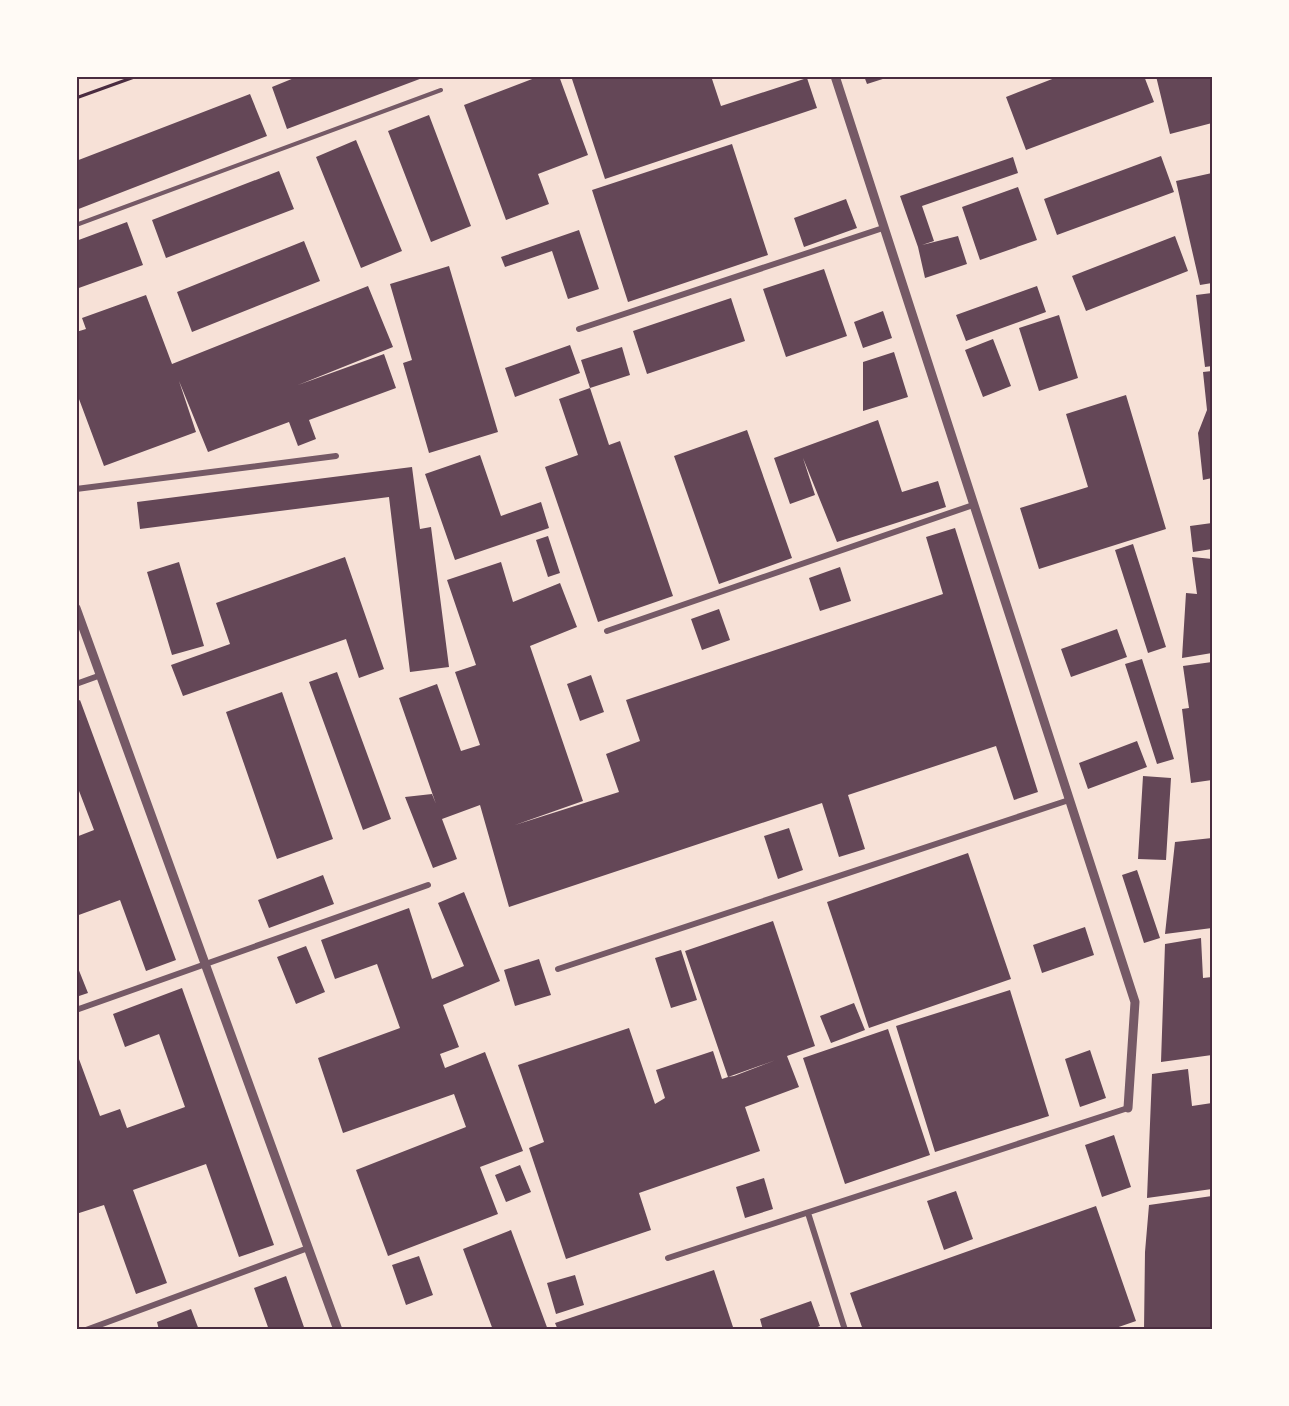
<svg xmlns="http://www.w3.org/2000/svg" width="1289" height="1406" viewBox="0 0 1289 1406" font-family="'Libre Baskerville',serif">
<style>
.building{fill:#644757;fill-rule:evenodd}
.lines{fill:none;stroke-linecap:round;stroke-linejoin:round}
.path{stroke:#4a2c40;stroke-width:3}
.service{stroke:#755966;stroke-width:4}
.minor{stroke:#755966;stroke-width:6}
.tertiary{stroke:#755966;stroke-width:9}
.neatline{fill:none;stroke:#4a2c40;stroke-width:2}
</style>
<rect width="100%" height="100%" fill="#f7e1d7"/>
<path class="building" d="M 299,76 L 424,76 L 425,77 L 287,129 L 272,87 Z
M 540,76 L 559,76 L 588,155 L 538,174 L 549,204 L 506,220 L 464,105 Z
M 571,76 L 711,76 L 721,106 L 807,78 L 817,108 L 605,179 Z
M 864,76 L 889,76 L 889,77 L 867,84 Z
M 1060,76 L 1144,76 L 1154,102 L 1026,150 L 1006,97 Z
M 1156,76 L 1212,76 L 1212,123 L 1170,134 Z
M 250,94 L 267,136 L 76,210 L 76,161 Z
M 429,115 L 471,226 L 431,242 L 388,131 Z
M 356,140 L 402,251 L 361,268 L 316,157 Z
M 732,144 L 768,255 L 628,302 L 592,190 Z
M 1161,156 L 1174,192 L 1057,235 L 1044,199 Z
M 1013,157 L 1018,173 L 922,206 L 934,241 L 922,245 L 958,236 L 967,264 L 925,278 L 918,247 L 900,196 Z
M 279,171 L 294,209 L 166,258 L 152,220 Z
M 1212,173 L 1212,283 L 1200,285 L 1176,181 Z
M 1018,187 L 1037,240 L 980,260 L 962,207 Z
M 846,199 L 857,228 L 804,247 L 794,218 Z
M 127,222 L 143,265 L 76,289 L 76,241 Z
M 579,230 L 599,289 L 568,299 L 552,251 L 505,267 L 501,257 Z
M 1175,236 L 1188,271 L 1086,311 L 1072,276 Z
M 304,241 L 320,281 L 192,332 L 177,292 Z
M 449,266 L 498,432 L 429,453 L 403,363 L 412,360 L 390,284 Z
M 824,269 L 847,336 L 786,357 L 763,289 Z
M 368,286 L 393,347 L 298,385 L 384,354 L 396,388 L 309,420 L 316,439 L 298,446 L 289,422 L 208,452 L 179,381 L 196,432 L 104,466 L 76,391 L 76,332 L 86,329 L 82,318 L 146,295 L 172,364 Z
M 1037,286 L 1046,312 L 966,341 L 956,315 Z
M 1212,293 L 1212,366 L 1205,367 L 1196,295 Z
M 731,298 L 745,341 L 647,374 L 633,331 Z
M 883,311 L 892,338 L 863,348 L 854,322 Z
M 1059,315 L 1078,378 L 1039,391 L 1019,328 Z
M 993,339 L 1011,386 L 983,397 L 965,350 Z
M 570,345 L 580,373 L 515,397 L 505,368 Z
M 622,347 L 630,375 L 590,388 L 581,360 Z
M 894,352 L 908,397 L 863,411 L 863,362 Z
M 1212,371 L 1212,478 L 1203,480 L 1198,433 L 1207,410 L 1203,372 Z
M 590,388 L 609,445 L 620,441 L 673,596 L 598,622 L 545,467 L 578,455 L 559,399 Z
M 1126,395 L 1166,529 L 1039,569 L 1020,508 L 1088,487 L 1066,414 Z
M 878,420 L 902,492 L 938,481 L 946,507 L 837,542 L 803,458 L 815,495 L 790,504 L 774,458 Z
M 747,430 L 792,558 L 719,584 L 674,456 Z
M 480,455 L 501,516 L 541,502 L 549,528 L 455,560 L 425,474 Z
M 412,467 L 420,529 L 431,527 L 449,667 L 410,672 L 389,497 L 140,529 L 137,502 Z
M 1212,523 L 1212,549 L 1193,552 L 1190,526 Z
M 955,528 L 1038,792 L 1014,800 L 996,746 L 848,795 L 865,849 L 839,857 L 822,803 L 509,907 L 480,805 L 442,819 L 457,859 L 433,868 L 405,797 L 432,794 L 436,804 L 399,698 L 437,684 L 461,751 L 480,745 L 455,672 L 476,665 L 447,580 L 501,562 L 513,602 L 560,583 L 577,627 L 530,646 L 583,801 L 515,825 L 619,792 L 606,754 L 640,741 L 626,700 L 943,594 L 926,537 Z
M 548,536 L 560,573 L 548,577 L 536,540 Z
M 1133,544 L 1166,647 L 1148,653 L 1115,550 Z
M 345,557 L 384,669 L 359,678 L 346,639 L 183,696 L 171,665 L 230,644 L 216,603 Z
M 1192,557 L 1212,559 L 1212,653 L 1182,658 L 1186,593 L 1197,594 Z
M 179,562 L 204,646 L 172,655 L 147,572 Z
M 840,567 L 851,601 L 820,611 L 809,578 Z
M 719,609 L 730,640 L 702,650 L 691,619 Z
M 1117,629 L 1127,657 L 1071,677 L 1061,649 Z
M 1142,659 L 1174,759 L 1157,764 L 1125,664 Z
M 1212,662 L 1212,780 L 1191,783 L 1182,709 L 1189,708 L 1183,666 Z
M 337,672 L 391,819 L 363,830 L 309,682 Z
M 591,675 L 604,712 L 580,721 L 567,684 Z
M 282,692 L 333,839 L 277,859 L 226,712 Z
M 80,700 L 176,960 L 146,971 L 120,900 L 76,916 L 76,837 L 94,830 L 76,783 L 76,702 Z
M 1137,741 L 1147,767 L 1088,789 L 1079,763 Z
M 1143,776 L 1171,778 L 1166,860 L 1138,859 Z
M 789,828 L 803,870 L 778,879 L 764,836 Z
M 1212,838 L 1212,928 L 1165,934 L 1175,842 Z
M 968,853 L 1011,979 L 869,1028 L 827,902 Z
M 1137,870 L 1160,938 L 1144,943 L 1122,875 Z
M 323,875 L 334,904 L 269,928 L 258,900 Z
M 464,892 L 500,981 L 443,1005 L 459,1047 L 440,1054 L 445,1068 L 485,1052 L 523,1151 L 480,1167 L 498,1214 L 388,1256 L 356,1170 L 466,1127 L 454,1094 L 343,1133 L 318,1058 L 400,1028 L 377,964 L 335,979 L 321,940 L 409,908 L 432,979 L 464,966 L 438,903 Z
M 773,921 L 815,1046 L 787,1056 L 799,1087 L 745,1107 L 760,1151 L 639,1193 L 651,1230 L 566,1259 L 529,1148 L 544,1142 L 518,1065 L 629,1028 L 655,1104 L 665,1098 L 656,1070 L 713,1051 L 722,1079 L 728,1077 L 685,951 ZM 776,1060 L 734,1076 L 728,1077 Z
M 1085,927 L 1094,955 L 1042,973 L 1033,945 Z
M 1201,938 L 1203,978 L 1212,977 L 1212,1055 L 1161,1062 L 1165,944 Z
M 306,946 L 325,992 L 296,1004 L 277,957 Z
M 681,950 L 697,1000 L 671,1008 L 655,958 Z
M 539,959 L 551,995 L 515,1006 L 504,970 Z
M 76,963 L 88,993 L 76,997 Z
M 182,988 L 274,1245 L 239,1257 L 206,1164 L 133,1190 L 167,1283 L 136,1294 L 104,1205 L 76,1214 L 76,1135 L 79,1134 L 76,1127 L 76,1051 L 100,1116 L 120,1109 L 127,1128 L 185,1107 L 159,1034 L 125,1047 L 113,1014 Z
M 1010,990 L 1049,1116 L 935,1152 L 896,1026 Z
M 854,1003 L 865,1030 L 831,1043 L 820,1016 Z
M 888,1029 L 930,1155 L 845,1184 L 803,1058 Z
M 1090,1050 L 1106,1098 L 1080,1107 L 1065,1059 Z
M 1188,1069 L 1192,1106 L 1212,1103 L 1212,1189 L 1147,1198 L 1152,1074 Z
M 1114,1135 L 1131,1187 L 1102,1197 L 1085,1145 Z
M 520,1165 L 531,1192 L 506,1202 L 495,1175 Z
M 764,1178 L 773,1209 L 745,1218 L 736,1187 Z
M 956,1191 L 973,1239 L 944,1250 L 927,1201 Z
M 1212,1196 L 1212,1330 L 1144,1330 L 1145,1252 L 1149,1205 Z
M 1096,1206 L 1136,1321 L 1110,1330 L 863,1330 L 850,1293 Z
M 511,1230 L 548,1330 L 493,1330 L 463,1249 Z
M 419,1256 L 433,1295 L 406,1305 L 392,1265 Z
M 714,1270 L 734,1330 L 558,1330 L 555,1323 Z
M 575,1275 L 584,1305 L 556,1314 L 547,1283 Z
M 286,1276 L 305,1330 L 269,1330 L 254,1288 Z
M 811,1301 L 820,1326 L 810,1330 L 763,1330 L 760,1319 Z
M 191,1309 L 199,1330 L 159,1330 L 157,1322 Z"/>
<g class="lines">
<path class="path" d="M 76,98 L 137,76"/>
<path class="service" d="M 76,225 L 441,90"/>
<path class="minor" d="M 579,329 L 883,228
M 76,489 L 336,456
M 607,631 L 973,505
M 76,684 L 101,675
M 558,969 L 1069,800
M 76,1010 L 428,885
M 808,1213 L 845,1330
M 668,1258 L 1128,1108
M 86,1330 L 308,1248"/>
<path class="tertiary" d="M 835,76 L 1135,1002 L 1128,1108
M 76,608 L 338,1330"/>
</g>
<rect width="1289" height="1406" fill="none" stroke="#fffaf5" stroke-width="156"/>
<rect x="78" y="78" width="1133" height="1250" class="neatline"/>
</svg>
